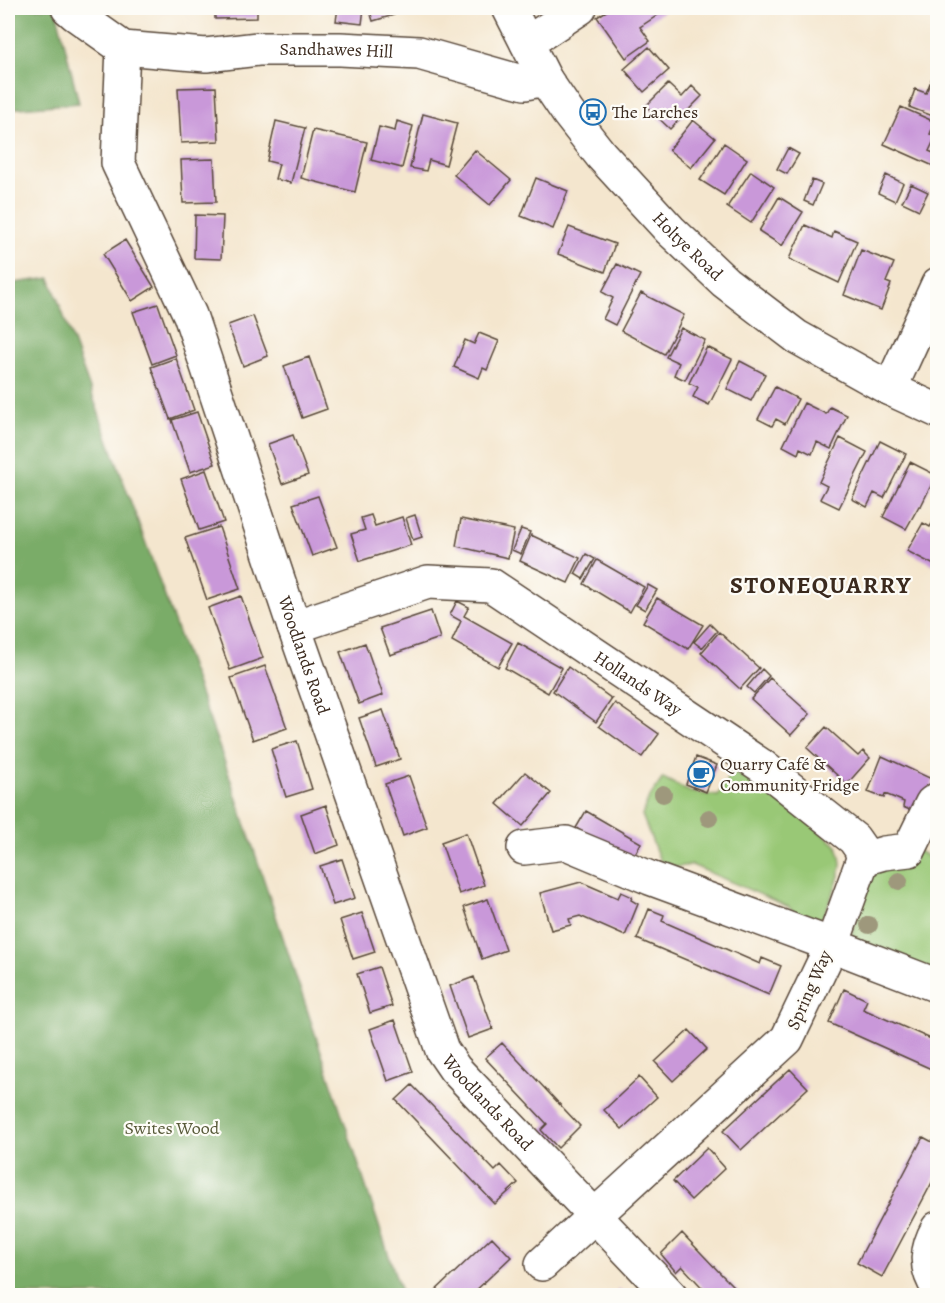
<svg xmlns="http://www.w3.org/2000/svg" width="945" height="1303" viewBox="0 0 945 1303" font-family="Alegreya,serif">
<style>
.green{fill:#99c876;stroke:#6a794a;stroke-width:1.5}
.forest{fill:#7aac67;stroke:#5a6b42;stroke-width:1.5}
.building{fill:#c998d9}
.lines{fill:none;stroke-linecap:round;stroke-linejoin:round}
.minor-casing{stroke:#574638;stroke-width:36}
.major-casing{stroke:#574638;stroke-width:36}
.minor{stroke:#fff;stroke-width:33}
.major{stroke:#fff;stroke-width:33}
.tree{fill:#9e987c}
.labels{text-anchor:middle;dominant-baseline:central;stroke-width:4.5;stroke-linejoin:round;paint-order:stroke}
.street-label{font-size:18px;fill:#3b2a1e;stroke:#fdfcf7}
.poi-label{font-size:18px;fill:#3b2a1e;stroke:#fdfcf7;text-anchor:start}
.park-label{font-size:18px;fill:#575938;stroke:#fdfcf7}
.district-label{font-size:24px;font-weight:bold;letter-spacing:1.5px;fill:#3b2a1e;stroke:#fdfcf7}
</style>
<rect width="100%" height="100%" fill="#fdfcf7"/>
<filter id="ink" filterUnits="userSpaceOnUse"><feTurbulence type="fractalNoise" baseFrequency=".0167" numOctaves="2"/><feDisplacementMap in="SourceGraphic" scale="12" xChannelSelector="R" yChannelSelector="G"/><feConvolveMatrix kernelMatrix="1 2 1 2 8 2 1 2 1" color-interpolation-filters="sRGB"/></filter>
<filter id="wash" filterUnits="userSpaceOnUse"><feTurbulence type="fractalNoise" baseFrequency=".008" numOctaves="4" result="noise"/><feDisplacementMap in="SourceGraphic" scale="24" xChannelSelector="R" yChannelSelector="G"/><feGaussianBlur stdDeviation="1.35" result="paint"/><feColorMatrix in="noise" values="0 0 0 0 0 0 0 0 0 0 0 0 0 0 0 0 0 1.4 0 .05"/><feComposite in="paint" operator="in"/></filter>
<g filter="url(#wash)">
<rect width="100%" height="100%" fill="#f4e6ce"/>
<path class="green" d="M 731,772 L 769,788 L 837,846 C 839,853 841,858 841,865 C 840,880 825,912 818,926 L 802,922 L 789,907 L 692,865 L 676,867 L 660,861 L 642,815 L 649,798 L 663,778 L 690,792 L 718,796 Z
M 917,850 L 937,862 L 937,974 L 850,939 L 872,866 Z"/>
<path class="forest" d="M 8,8 L 58,8 L 58,17 L 79,103 L 8,109 Z
M 50,278 L 224,760 L 402,1295 L 8,1295 L 8,284 Z"/>
<g id="blocks">
<path class="building" d="M 156,8 L 180,8 L 180,10 L 156,12 Z
M 215,8 L 257,8 L 257,18 L 215,19 Z
M 338,8 L 364,8 L 362,24 L 336,21 Z
M 369,8 L 392,8 L 394,15 L 373,21 Z
M 611,8 L 661,8 L 664,11 L 640,27 L 650,41 L 626,58 L 597,17 Z
M 649,47 L 669,70 L 644,92 L 624,69 Z
M 937,63 L 938,63 L 938,82 L 931,80 Z
M 930,83 L 938,86 L 938,118 L 909,107 L 915,89 L 926,93 Z
M 668,84 L 682,97 L 692,86 L 702,96 L 670,129 L 646,106 Z
M 216,87 L 219,141 L 181,143 L 178,88 Z
M 901,107 L 935,122 L 930,134 L 936,136 L 929,151 L 938,155 L 938,168 L 884,144 Z
M 423,114 L 457,123 L 446,165 L 429,160 L 426,171 L 410,168 Z
M 693,120 L 715,138 L 691,168 L 669,150 Z
M 276,121 L 305,128 L 291,183 L 275,179 L 279,164 L 267,161 Z
M 397,121 L 413,126 L 402,168 L 371,160 L 379,127 L 395,131 Z
M 313,130 L 367,142 L 355,192 L 301,178 Z
M 724,143 L 747,159 L 724,195 L 700,180 Z
M 788,148 L 799,154 L 787,174 L 777,169 Z
M 475,150 L 511,180 L 490,205 L 454,175 Z
M 214,159 L 216,202 L 183,203 L 181,160 Z
M 751,171 L 774,187 L 751,223 L 727,207 Z
M 886,175 L 903,183 L 895,201 L 878,193 Z
M 536,178 L 568,191 L 553,229 L 521,216 Z
M 812,180 L 822,184 L 813,205 L 804,201 Z
M 911,184 L 928,192 L 919,210 L 902,202 Z
M 779,197 L 803,212 L 782,246 L 759,231 Z
M 195,215 L 223,216 L 221,259 L 194,258 Z
M 805,225 L 832,238 L 834,231 L 857,241 L 839,283 L 789,259 Z
M 569,227 L 615,244 L 605,272 L 558,254 Z
M 125,240 L 154,287 L 132,301 L 103,254 Z
M 861,250 L 894,263 L 886,282 L 891,284 L 881,310 L 844,295 Z
M 617,264 L 640,275 L 615,325 L 603,319 L 613,298 L 602,292 Z
M 641,293 L 684,315 L 664,354 L 621,331 Z
M 158,304 L 176,355 L 152,364 L 133,312 Z
M 253,316 L 268,356 L 243,366 L 228,325 Z
M 681,328 L 705,340 L 685,380 L 674,375 L 679,363 L 666,357 Z
M 479,333 L 499,341 L 487,370 L 483,368 L 479,378 L 454,367 L 465,340 L 474,344 Z
M 707,347 L 732,359 L 709,405 L 693,397 L 698,387 L 689,383 Z
M 309,357 L 327,409 L 302,418 L 284,366 Z
M 176,358 L 194,410 L 170,419 L 151,367 Z
M 740,361 L 765,374 L 751,401 L 727,389 Z
M 775,387 L 798,399 L 785,424 L 776,419 L 772,426 L 758,419 Z
M 804,403 L 826,414 L 830,407 L 847,415 L 831,449 L 817,442 L 812,454 L 800,448 L 798,454 L 783,446 Z
M 197,412 L 215,464 L 190,472 L 172,420 Z
M 293,435 L 308,475 L 282,484 L 268,444 Z
M 840,438 L 867,452 L 839,508 L 820,499 L 827,486 L 819,482 Z
M 880,441 L 906,454 L 884,498 L 874,493 L 867,507 L 852,499 Z
M 910,462 L 936,475 L 921,506 L 919,506 L 906,529 L 883,517 Z
M 206,470 L 224,522 L 199,530 L 181,479 Z
M 318,496 L 337,547 L 312,556 L 293,504 Z
M 938,514 L 938,567 L 907,551 L 923,523 L 930,527 Z
M 371,515 L 375,526 L 402,517 L 411,545 L 360,561 L 351,534 L 365,530 L 361,518 Z
M 415,515 L 422,537 L 413,540 L 406,518 Z
M 461,519 L 514,530 L 508,558 L 456,546 Z
M 219,527 L 240,589 L 207,600 L 185,538 Z
M 521,529 L 530,532 L 521,554 L 512,550 Z
M 531,535 L 580,558 L 568,583 L 520,561 Z
M 586,554 L 595,559 L 583,579 L 575,574 Z
M 597,560 L 644,587 L 630,612 L 584,584 Z
M 648,585 L 657,590 L 645,610 L 636,605 Z
M 241,596 L 263,658 L 230,670 L 208,608 Z
M 657,598 L 703,625 L 688,649 L 643,622 Z
M 457,601 L 469,607 L 464,616 L 512,643 L 498,667 L 452,641 L 461,621 L 450,615 Z
M 431,611 L 440,638 L 390,655 L 380,628 Z
M 710,624 L 717,631 L 702,648 L 694,642 Z
M 719,632 L 759,668 L 740,689 L 701,653 Z
M 365,643 L 383,695 L 359,704 L 340,652 Z
M 518,643 L 562,668 L 548,693 L 505,668 Z
M 265,666 L 287,728 L 253,740 L 231,678 Z
M 568,667 L 612,699 L 596,722 L 553,691 Z
M 762,669 L 769,676 L 754,693 L 747,687 Z
M 770,678 L 810,714 L 791,735 L 751,699 Z
M 615,703 L 659,734 L 642,757 L 599,726 Z
M 383,710 L 400,759 L 376,767 L 359,718 Z
M 826,727 L 858,756 L 863,751 L 870,758 L 847,784 L 807,748 Z
M 297,741 L 312,789 L 286,797 L 271,749 Z
M 882,756 L 934,780 L 919,814 L 903,807 L 904,802 L 895,798 L 885,794 L 884,798 L 868,792 Z
M 696,757 L 717,765 L 706,792 L 686,784 Z
M 525,772 L 551,793 L 523,826 L 497,804 Z
M 409,776 L 427,827 L 403,836 L 385,784 Z
M 326,805 L 339,845 L 315,854 L 301,814 Z
M 586,811 L 641,843 L 631,861 L 576,828 Z
M 466,833 L 484,885 L 459,894 L 441,842 Z
M 342,859 L 355,898 L 333,905 L 320,866 Z
M 581,882 L 618,898 L 621,892 L 632,897 L 631,900 L 638,904 L 625,936 L 580,916 L 569,919 L 571,925 L 551,930 L 540,893 Z
M 488,899 L 506,950 L 482,959 L 464,907 Z
M 649,909 L 664,915 L 662,921 L 760,964 L 762,958 L 781,966 L 769,995 L 637,939 Z
M 362,913 L 375,952 L 353,959 L 340,920 Z
M 379,967 L 392,1006 L 370,1013 L 357,974 Z
M 474,977 L 493,1029 L 468,1038 L 450,986 Z
M 844,989 L 867,1000 L 863,1009 L 938,1042 L 938,1072 L 829,1023 Z
M 395,1020 L 413,1072 L 388,1081 L 370,1029 Z
M 689,1030 L 707,1049 L 673,1081 L 655,1062 Z
M 502,1043 L 580,1126 L 558,1148 L 541,1130 L 547,1124 L 485,1058 Z
M 790,1069 L 808,1088 L 741,1150 L 723,1131 Z
M 639,1077 L 657,1097 L 622,1129 L 604,1110 Z
M 412,1085 L 495,1171 L 501,1165 L 518,1183 L 495,1204 L 396,1100 Z
M 923,1137 L 938,1145 L 938,1171 L 882,1277 L 857,1263 Z
M 707,1148 L 725,1168 L 691,1200 L 673,1181 Z
M 682,1233 L 722,1275 L 743,1296 L 710,1296 L 682,1266 L 676,1272 L 661,1254 Z
M 492,1237 L 511,1257 L 470,1296 L 434,1296 L 432,1294 Z
M 619,1289 L 626,1296 L 613,1296 Z"/>
</g>
</g>
<g filter="url(#ink)">
<use href="#blocks" fill-opacity="0" stroke="#574638" stroke-width="1.5"/>
<g class="lines">
<g class="minor-casing">
<g id="minor">
<path id="s1" d="M 68,8 L 75,14 L 123,48 L 206,55 L 258,49 L 340,49 L 419,53 L 525,83 L 545,79"/>
<path d="M 527,43 L 580,8"/>
<path id="s2" d="M 123,48 L 118,163 L 190,315 L 294,627 L 442,1050 L 455,1069 L 671,1296"/>
<path d="M 890,389 L 938,284"/>
<path id="s3" d="M 294,627 L 428,582 L 491,585 L 762,766 L 854,839 L 861,849 L 863,859 L 832,945 L 787,1039 L 542,1264"/>
<path d="M 524,848 L 566,843 L 650,878 L 832,945 L 938,986"/>
<path d="M 863,859 L 884,853 L 909,850 L 932,803 L 938,799"/>
<path d="M 938,1228 C 926,1249 924,1267 938,1288"/>
</g>
</g>
<g class="major-casing">
<g id="major">
<path id="s4" d="M 509,8 L 545,79 L 568,113 L 601,155 L 670,230 L 725,282 L 797,337 L 890,389 L 938,411"/>
</g>
</g>
<use href="#minor" class="minor"/>
<use href="#major" class="major"/>
</g>
<g class="tree">
<circle cx="663" cy="794" r="9"/>
<circle cx="709" cy="818" r="9"/>
<circle cx="899" cy="881" r="9"/>
<circle cx="869" cy="925" r="9"/>
</g>
</g>
<defs>
<g id="bus-ring" transform="scale(1.35)"><circle r="9.5" fill="#fdfcf7" stroke="#1f6fb2" stroke-width="1.5"/><path d="M-5-6H5V4H4V6H2V4H-2V6H-4V4H-5ZM-3.5-4V0h7V-4ZM-3.5 1.2v1.5H-2V1.2ZM2 1.2v1.5H3.5V1.2Z" fill="#1f6fb2"/></g>
<g id="cafe-ring" transform="scale(1.35)"><circle r="9.5" fill="#fdfcf7" stroke="#1f6fb2" stroke-width="1.5"/><path d="M-5.5-4.5H6V0H3Q3 3.5 0 3.5H-2.5Q-5.5 3.5-5.5 0ZM3-3.2v2h1.7v-2ZM-6 4.5H4V6H-6Z" fill="#1f6fb2"/></g>
</defs>
<g fill-rule="evenodd">
<use href="#bus-ring" x="593" y="112"/>
<use href="#cafe-ring" x="701" y="774"/>
</g>
<g class="labels">
<g class="street-label">
<text stroke="none"><textPath href="#s1" startOffset="282">Sandhawes Hill</textPath></text>
<text stroke="none"><textPath href="#s4" startOffset="300">Holtye Road</textPath></text>
<text stroke="none"><textPath href="#s2" startOffset="642">Woodlands Road</textPath></text>
<text stroke="none"><textPath href="#s3" startOffset="381">Hollands Way</textPath></text>
<text transform="translate(809 990) rotate(-66)">Spring Way</text>
<text stroke="none"><textPath href="#s2" startOffset="1130">Woodlands Road</textPath></text>
</g>
<g class="poi-label">
<text x="612" y="112">The Larches</text>
<text x="720" y="764">Quarry Café &amp;<tspan x="720" dy="21">Community Fridge</tspan></text>
</g>
<g class="park-label">
<text x="172" y="1128">Swites Wood</text>
</g>
<g class="district-label">
<text x="821" y="585">STONEQUARRY</text>
</g>
</g>
<rect width="945" height="1303" fill="none" stroke="#fdfcf7" stroke-width="30"/>
</svg>
